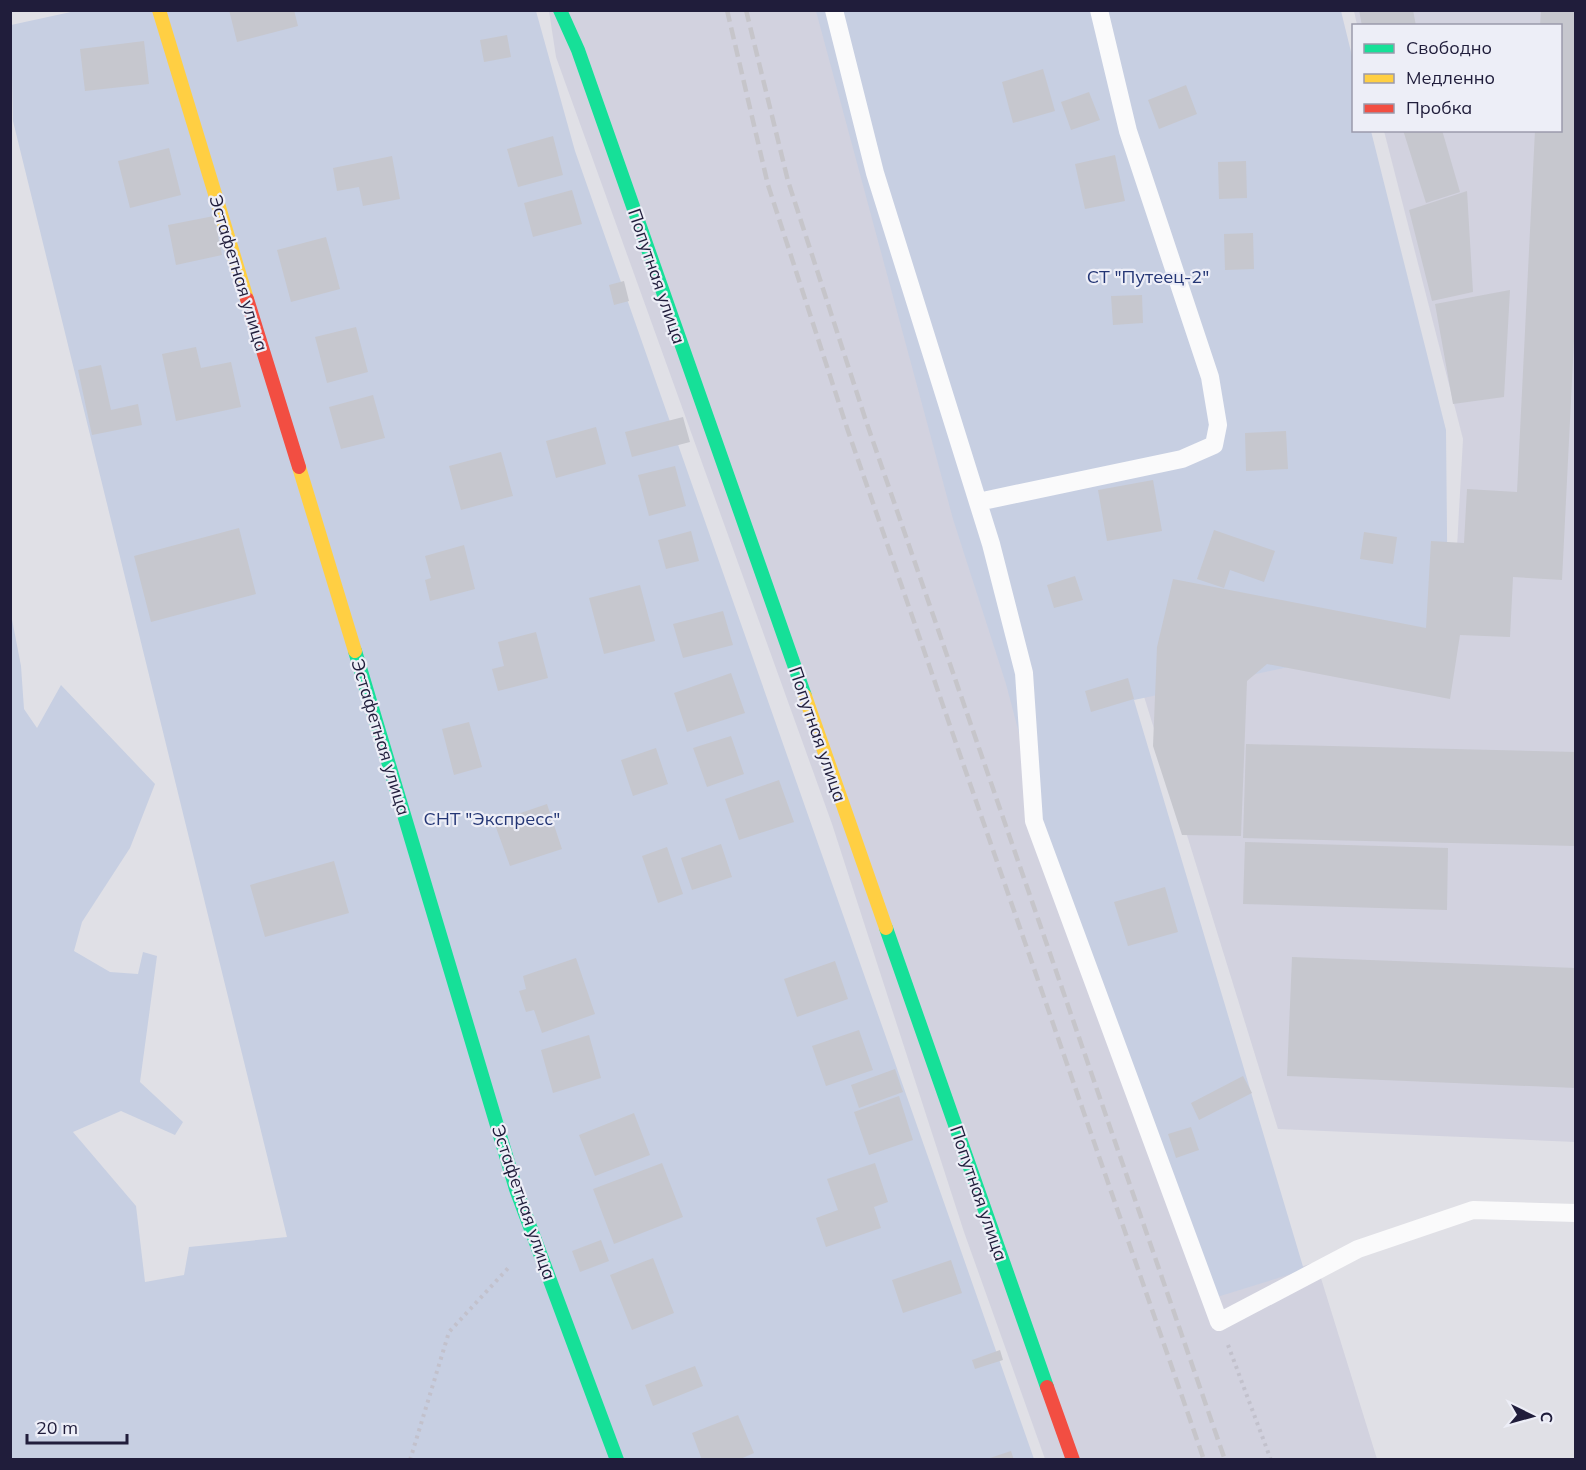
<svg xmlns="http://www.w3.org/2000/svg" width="1586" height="1470" viewBox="0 0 1586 1470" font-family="Mulish,sans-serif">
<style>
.built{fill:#d2d2df}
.green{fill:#c7cfe2}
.building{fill:#c6c7ce}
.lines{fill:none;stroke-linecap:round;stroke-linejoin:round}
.path{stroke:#c2c1cc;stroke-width:4;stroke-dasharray:3 4.5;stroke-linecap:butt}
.lane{stroke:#fafafb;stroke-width:18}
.fast{stroke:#16e098;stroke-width:14}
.slow{stroke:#ffcf43;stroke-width:14}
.jam{stroke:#f24e42;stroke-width:14}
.rail{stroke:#c6c5ca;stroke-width:4.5;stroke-dasharray:12 6;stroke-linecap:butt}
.labels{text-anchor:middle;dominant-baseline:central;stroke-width:4.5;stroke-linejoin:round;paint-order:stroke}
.street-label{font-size:18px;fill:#201d3b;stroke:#edeef7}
.park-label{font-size:18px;fill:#243675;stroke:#edeef7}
</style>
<rect width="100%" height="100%" fill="#e0e0e6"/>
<path class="built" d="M 549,11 L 881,11 L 1226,1291 L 1316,1262 L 1377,1459 L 1045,1459 L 964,1232 L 832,824 L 556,57 Z
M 1354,11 L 1575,11 L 1575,1142 L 1278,1129 L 1142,690 L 1454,601 L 1463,439 L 1384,131 L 1560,130 L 1560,26 L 1357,25 Z"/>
<path class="green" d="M 80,10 L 536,11 L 575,151 L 1034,1459 L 11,1459 L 10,609 L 21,666 L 24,709 L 37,728 L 61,685 L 155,784 L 130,848 L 82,922 L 74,951 L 110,972 L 138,974 L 143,952 L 157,956 L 140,1082 L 183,1122 L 175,1135 L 121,1111 L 73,1132 L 136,1206 L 145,1282 L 184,1275 L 189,1247 L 287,1237 L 13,121 L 11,25 Z
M 816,11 L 1341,11 L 1353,60 L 1354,130 L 1371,131 L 1446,430 L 1448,633 L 1134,700 L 1304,1270 L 1217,1297 L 1043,824 L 1006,684 L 953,519 Z"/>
<path class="building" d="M 229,10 L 294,10 L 298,26 L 237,42 Z
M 1359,10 L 1413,10 L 1416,26 L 1362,26 Z
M 1541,10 L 1576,10 L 1576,301 L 1562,580 L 1513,577 L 1510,637 L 1460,635 L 1450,699 L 1267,664 L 1247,681 L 1241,836 L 1182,835 L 1153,746 L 1157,647 L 1173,579 L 1426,628 L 1431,541 L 1464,543 L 1467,489 L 1517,492 L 1535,130 L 1560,130 L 1560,26 L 1540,26 Z
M 507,35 L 511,57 L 484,62 L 480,40 Z
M 144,41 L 149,84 L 85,91 L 80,49 Z
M 1043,69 L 1055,111 L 1013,123 L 1002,82 Z
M 1186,85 L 1197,114 L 1159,129 L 1148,100 Z
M 1089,92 L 1100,120 L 1071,130 L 1061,102 Z
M 1403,130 L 1442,130 L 1460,192 L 1426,203 Z
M 553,136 L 563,175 L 518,187 L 507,149 Z
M 169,148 L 181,195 L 130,208 L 118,161 Z
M 1115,155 L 1125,201 L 1085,209 L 1075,164 Z
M 392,156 L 400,199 L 363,206 L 359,187 L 337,191 L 333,168 Z
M 1246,161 L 1247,198 L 1219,199 L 1218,162 Z
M 572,190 L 582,224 L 533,237 L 524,203 Z
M 1467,191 L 1473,292 L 1432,301 L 1409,210 Z
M 214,216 L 222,255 L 176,265 L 168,225 Z
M 1253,233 L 1254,269 L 1225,270 L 1224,234 Z
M 326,237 L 340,289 L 291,302 L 277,250 Z
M 624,281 L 629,301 L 614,305 L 609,285 Z
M 1510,290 L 1504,397 L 1453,404 L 1435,304 Z
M 1142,295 L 1143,323 L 1113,325 L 1111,296 Z
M 356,327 L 368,372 L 327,383 L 315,337 Z
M 196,347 L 201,368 L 231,362 L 241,407 L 176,421 L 162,354 Z
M 101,365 L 111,410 L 138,404 L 142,425 L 92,435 L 78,370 Z
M 373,395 L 385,438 L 341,449 L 329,407 Z
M 683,417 L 690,442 L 632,457 L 625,432 Z
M 596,427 L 606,464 L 556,478 L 546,441 Z
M 1286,431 L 1288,469 L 1246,471 L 1245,433 Z
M 501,452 L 513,496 L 461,510 L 449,466 Z
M 675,466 L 686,506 L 649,516 L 638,475 Z
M 1153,480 L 1162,531 L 1107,541 L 1098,490 Z
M 239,528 L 256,594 L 151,622 L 134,556 Z
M 1214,530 L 1275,551 L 1264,582 L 1230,570 L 1224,588 L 1197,579 Z
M 691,531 L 699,561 L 666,569 L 658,540 Z
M 1364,532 L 1397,537 L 1393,564 L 1360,559 Z
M 464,545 L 475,589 L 430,601 L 425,580 L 431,578 L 425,556 Z
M 1075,576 L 1083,600 L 1054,608 L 1047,585 Z
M 640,585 L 655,641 L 604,654 L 589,598 Z
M 723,611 L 733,645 L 683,658 L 673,624 Z
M 536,632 L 548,678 L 498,691 L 492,669 L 504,666 L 498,642 Z
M 731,673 L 745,713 L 687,732 L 674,693 Z
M 1128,678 L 1134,699 L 1091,712 L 1085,691 Z
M 469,722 L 482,767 L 454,775 L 442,729 Z
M 731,736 L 744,774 L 707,787 L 693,748 Z
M 1246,744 L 1576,752 L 1576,846 L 1243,838 Z
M 656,748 L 668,784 L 633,796 L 621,760 Z
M 779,780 L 794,822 L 739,840 L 725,799 Z
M 547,804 L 562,849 L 510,866 L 494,822 Z
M 1245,842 L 1448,848 L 1447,910 L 1243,904 Z
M 721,844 L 732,877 L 692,890 L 681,858 Z
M 667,847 L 683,894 L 658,903 L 642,856 Z
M 334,861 L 349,913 L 265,937 L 250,885 Z
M 1165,887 L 1178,932 L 1128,946 L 1114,902 Z
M 1292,957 L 1576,968 L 1576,1088 L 1287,1076 Z
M 576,958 L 595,1014 L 542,1033 L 534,1010 L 526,1012 L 519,991 L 526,989 L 523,976 Z
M 835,961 L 848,999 L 797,1017 L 784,979 Z
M 859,1030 L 873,1070 L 826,1086 L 812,1046 Z
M 589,1035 L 601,1078 L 553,1093 L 541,1050 Z
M 895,1069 L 903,1092 L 859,1108 L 851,1085 Z
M 1243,1076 L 1252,1093 L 1199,1120 L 1191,1103 Z
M 899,1096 L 913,1140 L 869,1155 L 854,1112 Z
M 634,1113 L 650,1155 L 595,1176 L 579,1135 Z
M 1191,1127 L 1199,1150 L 1176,1158 L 1168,1134 Z
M 662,1163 L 683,1217 L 614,1244 L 593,1189 Z
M 875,1163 L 888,1202 L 874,1207 L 881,1228 L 826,1247 L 816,1218 L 838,1210 L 827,1179 Z
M 601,1240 L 609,1261 L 580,1272 L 572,1251 Z
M 653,1258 L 674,1313 L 632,1330 L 610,1275 Z
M 951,1260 L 962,1293 L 903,1313 L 892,1280 Z
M 1000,1350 L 1003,1360 L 975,1369 L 972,1360 Z
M 695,1366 L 703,1386 L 653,1406 L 645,1385 Z
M 738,1415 L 754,1453 L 738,1460 L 702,1460 L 692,1433 Z
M 1011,1451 L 1014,1460 L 987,1460 L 987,1459 Z"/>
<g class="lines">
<path class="path" d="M 1228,1345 L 1271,1460
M 410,1460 L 449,1332 L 510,1266"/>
<path class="lane" d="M 834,10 L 875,173 L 991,544 L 1024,673 L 1034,821 L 1219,1322 L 1358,1249 L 1473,1210 L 1576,1213
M 978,502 L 1182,459 L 1214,445 L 1218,425 L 1210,377 L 1128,131 L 1099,10"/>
<path class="fast" d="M 560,10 L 578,50 L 805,696
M 355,651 L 516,1189 L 617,1460
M 886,928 L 1047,1387"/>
<path class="slow" d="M 159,10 L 247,299
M 299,467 L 355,651
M 805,696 L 886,928"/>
<path class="jam" d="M 247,299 L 299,467
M 1047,1387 L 1073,1460"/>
<path class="rail" d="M 727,10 L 768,185 L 847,428 L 1204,1460
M 746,10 L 788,181 L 866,421 L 1225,1460"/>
</g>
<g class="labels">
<g class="street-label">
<text transform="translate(239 273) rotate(73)">Эстафетная улица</text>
<text transform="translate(657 276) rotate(71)">Попутная улица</text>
<text transform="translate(818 734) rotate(71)">Попутная улица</text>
<text transform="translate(381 737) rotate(73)">Эстафетная улица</text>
<text transform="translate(979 1193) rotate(71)">Попутная улица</text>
<text transform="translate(524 1202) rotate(71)">Эстафетная улица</text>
</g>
<g class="park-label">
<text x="1148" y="276">СТ "Путеец-2"</text>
<text x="492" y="818">СНТ "Экспресс"</text>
</g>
</g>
<rect width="1586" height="1470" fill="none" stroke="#201d3b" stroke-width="24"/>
<rect x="1352" y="24" width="210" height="108" fill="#edeef7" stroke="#9b9aac" stroke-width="1.5"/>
<rect x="1364" y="44" width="30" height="9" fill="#16e098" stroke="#9b9aac" stroke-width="1.5"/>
<text x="1406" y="54" font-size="18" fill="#201d3b">Свободно</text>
<rect x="1364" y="74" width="30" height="9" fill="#ffcf43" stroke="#9b9aac" stroke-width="1.5"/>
<text x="1406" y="84" font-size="18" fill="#201d3b">Медленно</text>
<rect x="1364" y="104" width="30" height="9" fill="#f24e42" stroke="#9b9aac" stroke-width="1.5"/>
<text x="1406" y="114" font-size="18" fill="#201d3b">Пробка</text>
<g transform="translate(1532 1416) rotate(95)" stroke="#edeef7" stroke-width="4.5" paint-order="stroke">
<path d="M0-4.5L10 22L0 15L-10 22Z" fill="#201d3b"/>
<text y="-9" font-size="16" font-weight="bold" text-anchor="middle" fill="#201d3b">С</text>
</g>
<path d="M27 1434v9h100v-9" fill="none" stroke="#201d3b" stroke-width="3"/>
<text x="36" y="1434" font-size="18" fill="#201d3b" stroke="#edeef7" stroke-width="4.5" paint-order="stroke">20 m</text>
</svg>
